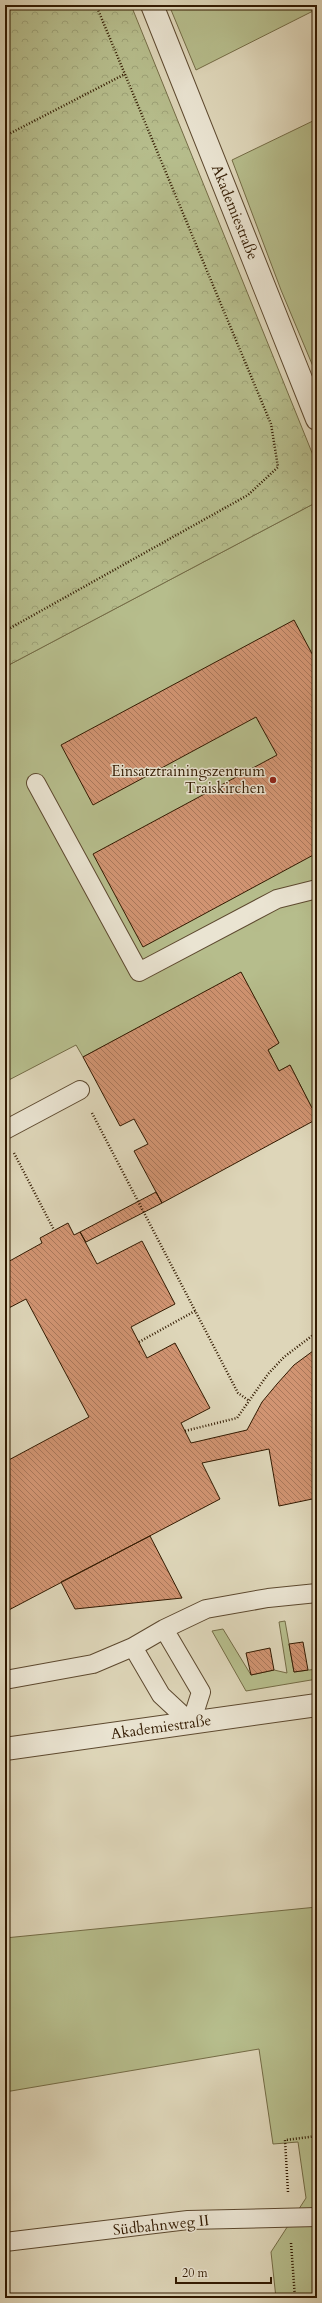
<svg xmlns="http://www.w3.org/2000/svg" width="322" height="2303" viewBox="0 0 322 2303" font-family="Cardo,serif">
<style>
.grass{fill:#b6bd8c;stroke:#746c46}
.forest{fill:url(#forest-crowns);stroke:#746c46}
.building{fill:url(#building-back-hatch);stroke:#321a01}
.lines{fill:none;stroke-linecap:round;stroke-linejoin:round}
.lane-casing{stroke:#5d492f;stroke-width:20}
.street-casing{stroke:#5d492f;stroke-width:24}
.path{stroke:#321a01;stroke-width:2.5;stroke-dasharray:1 2;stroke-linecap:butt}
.lane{stroke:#eae4d2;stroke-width:18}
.street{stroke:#eae4d2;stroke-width:22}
.poi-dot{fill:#8f2418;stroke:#eae4d2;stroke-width:1.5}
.labels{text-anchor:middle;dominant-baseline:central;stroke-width:3;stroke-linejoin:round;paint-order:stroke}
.street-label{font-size:15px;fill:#321a01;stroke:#eae4d2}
.poi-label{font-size:15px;fill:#321a01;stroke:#eae4d2;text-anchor:end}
</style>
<defs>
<pattern id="forest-crowns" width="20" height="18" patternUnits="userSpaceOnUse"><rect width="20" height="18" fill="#b6bd8c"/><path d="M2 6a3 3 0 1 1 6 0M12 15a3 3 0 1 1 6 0" fill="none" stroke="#9da277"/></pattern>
<pattern id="building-back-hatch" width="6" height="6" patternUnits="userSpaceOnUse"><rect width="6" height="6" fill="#d19472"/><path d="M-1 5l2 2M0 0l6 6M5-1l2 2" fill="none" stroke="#aa785b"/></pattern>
</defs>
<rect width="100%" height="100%" fill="#ded6b9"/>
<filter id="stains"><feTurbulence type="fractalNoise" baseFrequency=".005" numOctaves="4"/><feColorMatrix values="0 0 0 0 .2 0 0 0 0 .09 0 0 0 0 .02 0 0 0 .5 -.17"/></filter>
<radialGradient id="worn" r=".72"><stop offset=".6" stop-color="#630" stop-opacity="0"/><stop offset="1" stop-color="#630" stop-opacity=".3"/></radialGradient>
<path class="grass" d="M 169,5 L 317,5 L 317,9 L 196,70 Z
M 317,119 L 317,376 L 281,290 L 232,160 Z
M 317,502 L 317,1105 L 312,1108 L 290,1065 L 279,1071 L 268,1050 L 279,1043 L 241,973 L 83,1057 L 76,1045 L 5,1082 L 5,667 Z
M 285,1621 L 294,1672 L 317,1669 L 317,1679 L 246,1691 L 212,1631 L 223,1629 L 251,1675 L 274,1670 L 287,1673 L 279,1622 Z
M 317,1907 L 317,2298 L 276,2298 L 271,2252 L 306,2198 L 298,2142 L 273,2144 L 259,2049 L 5,2092 L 5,1938 Z"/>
<path class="forest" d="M 5,5 L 131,5 L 317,465 L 317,502 L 5,667 Z"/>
<path class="building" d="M 294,620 L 317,663 L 317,853 L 143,947 L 93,854 L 277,755 L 256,717 L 93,805 L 61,745 Z
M 241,972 L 279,1043 L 268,1050 L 279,1071 L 290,1065 L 312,1108 L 317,1105 L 317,1119 L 162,1203 L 134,1151 L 148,1144 L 134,1119 L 120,1126 L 83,1057 Z
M 156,1192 L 162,1203 L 86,1242 L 80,1232 Z
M 68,1223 L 74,1235 L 80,1232 L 97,1264 L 142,1241 L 175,1304 L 131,1327 L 147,1358 L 175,1343 L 210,1408 L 181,1423 L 191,1443 L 247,1430 L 262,1402 L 277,1384 L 294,1365 L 317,1348 L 317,1498 L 279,1506 L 269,1449 L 202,1463 L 220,1499 L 5,1612 L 5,1462 L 89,1417 L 26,1299 L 5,1310 L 5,1260 L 6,1263 L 42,1243 L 40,1238 Z
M 150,1536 L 182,1598 L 75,1609 L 61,1582 Z
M 303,1642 L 308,1670 L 294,1672 L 289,1644 Z
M 270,1648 L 274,1670 L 251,1675 L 246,1653 Z"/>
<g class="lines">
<g class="lane-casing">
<path id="lane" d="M 36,783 L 139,972 L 277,899 L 317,889
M 5,1130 L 80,1090
M 133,1647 L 161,1695 L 191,1723 L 201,1692 L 164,1629
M 5,1680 L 93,1664 L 133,1647 L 164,1629 L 206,1609 L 268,1598 L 317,1593
M 5,2242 L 188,2220 L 317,2217"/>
</g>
<g class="street-casing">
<path id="street" d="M 152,5 L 317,419
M 5,1749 L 317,1705"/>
</g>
<path class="path" d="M 5,136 L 125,74
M 5,631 L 248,495 L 278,467 L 271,424 L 96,5
M 92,1113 L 238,1393 L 248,1400
M 14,1153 L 54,1230
M 139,1342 L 195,1311
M 185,1431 L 237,1418 L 268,1374 L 284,1357 L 317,1332
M 288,2192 L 285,2140 L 317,2136
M 291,2243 L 295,2298"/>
<use href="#lane" class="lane"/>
<use href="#street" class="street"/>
</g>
<circle class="poi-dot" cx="273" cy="780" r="4"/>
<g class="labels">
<g class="street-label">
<text transform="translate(235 212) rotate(68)">Akademiestraße</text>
<text transform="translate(161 1727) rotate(-8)">Akademiestraße</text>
<text transform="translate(161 2225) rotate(-6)">Südbahnweg II</text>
</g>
<g class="poi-label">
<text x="265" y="771">Einsatztrainingszentrum<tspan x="265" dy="17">Traiskirchen</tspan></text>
</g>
</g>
<rect width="322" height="2303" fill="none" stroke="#ded6b9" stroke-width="20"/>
<rect x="6" y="6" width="310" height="2291" fill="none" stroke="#321a01" stroke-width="2"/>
<rect x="10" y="10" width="302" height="2283" fill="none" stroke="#321a01"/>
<path d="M176 2277v6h95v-6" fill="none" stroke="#321a01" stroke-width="2"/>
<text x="182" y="2277" font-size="12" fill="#321a01" stroke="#eae4d2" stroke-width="3" paint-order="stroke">20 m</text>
<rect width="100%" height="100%" filter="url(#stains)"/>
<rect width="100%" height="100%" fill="url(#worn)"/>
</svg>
